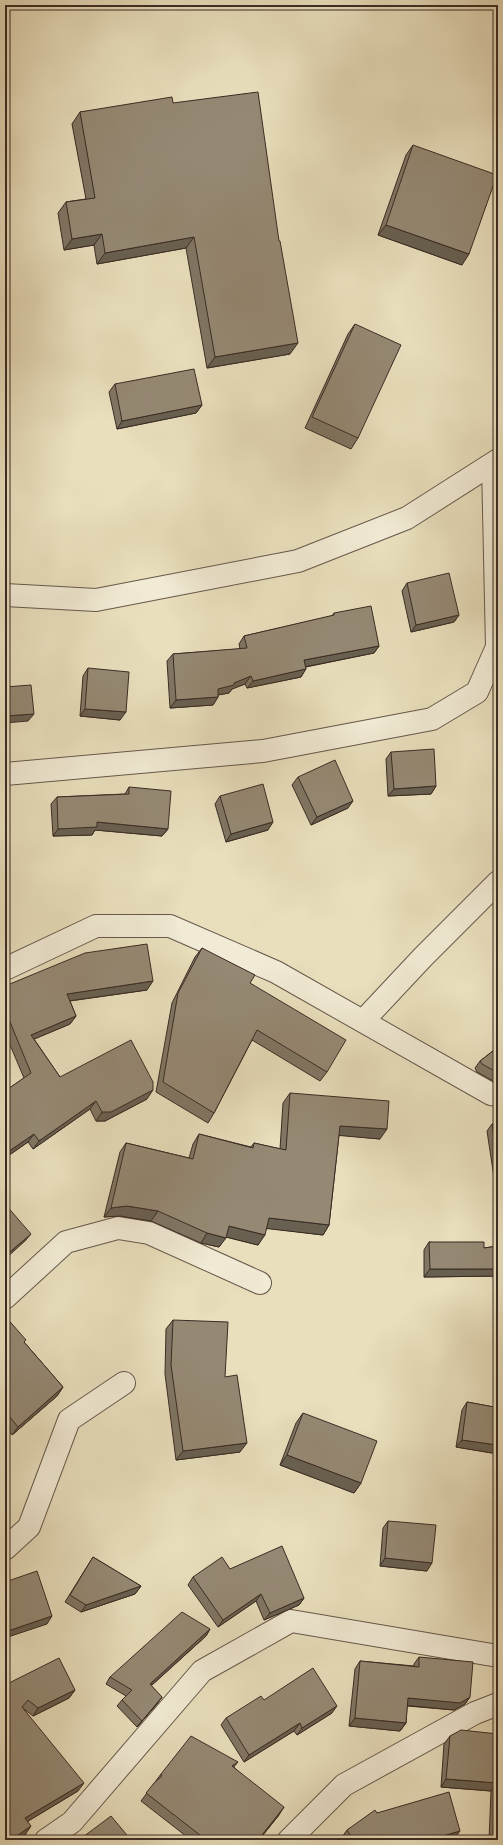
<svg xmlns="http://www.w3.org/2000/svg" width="503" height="1845" viewBox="0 0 503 1845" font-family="'IM FELL Great Primer',serif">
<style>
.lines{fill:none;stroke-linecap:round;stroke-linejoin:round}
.street-casing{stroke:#66584a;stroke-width:24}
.street{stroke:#f1ead4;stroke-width:22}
.wall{fill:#807664;stroke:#3b2b24}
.shaded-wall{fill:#686051;stroke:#3b2b24}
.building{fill:#958974;stroke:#3b2b24}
</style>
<rect width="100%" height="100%" fill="#e9dfbd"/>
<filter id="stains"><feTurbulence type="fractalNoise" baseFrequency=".005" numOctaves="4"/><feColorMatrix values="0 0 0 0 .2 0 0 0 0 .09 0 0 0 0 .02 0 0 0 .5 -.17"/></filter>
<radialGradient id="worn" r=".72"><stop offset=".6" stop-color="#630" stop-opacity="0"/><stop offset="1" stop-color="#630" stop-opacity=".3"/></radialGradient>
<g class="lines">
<g class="street-casing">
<path id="street" d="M 5,595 L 96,600 L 298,561 L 407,518 L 498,460
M 5,774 L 263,751 L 432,719 L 477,692 L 497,647 L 493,465
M 5,969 L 96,926 L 170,926 L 276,972 L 491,1094 L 498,1095
M 363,1021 L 423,957 L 498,882
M 5,1298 L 66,1242 L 118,1228 L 149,1233 L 260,1283
M 5,1549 L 29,1527 L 69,1420 L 124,1383
M 46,1840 L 72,1822 L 202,1671 L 291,1621 L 498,1656
M 289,1840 L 344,1785 L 475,1713 L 498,1704"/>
</g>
<use href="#street" class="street"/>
</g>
<path class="wall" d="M 173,103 L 290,354 L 207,368 L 186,248 L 97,264 L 94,245 L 64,250 L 58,213 L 66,202 L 86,199 L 72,124 L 80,112 Z
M 413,145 L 462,265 L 378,235 L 406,155 Z
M 355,324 L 358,438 L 351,449 L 305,428 L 348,334 Z
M 115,384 L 202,405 L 196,413 L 117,429 L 109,392 Z
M 407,583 L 459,615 L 454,622 L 411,632 L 402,591 Z
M 334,613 L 379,646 L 374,653 L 306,667 L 301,677 L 247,688 L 245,684 L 232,689 L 229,693 L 218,695 L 218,697 L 213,705 L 170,708 L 167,661 L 173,654 L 240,649 L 239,644 L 244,636 L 332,616 Z
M 88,668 L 120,720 L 80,716 L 83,676 Z
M 391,752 L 436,786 L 431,794 L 388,796 L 386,759 Z
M 298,777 L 348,808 L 311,825 L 292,785 Z
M 129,787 L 168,829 L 162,836 L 95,830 L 92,835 L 53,836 L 51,804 L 57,797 L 125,794 Z
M 220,796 L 268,830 L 226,842 L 215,804 Z
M 202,948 L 250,983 L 327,1072 L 320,1081 L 252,1040 L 214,1113 L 208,1123 L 156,1092 L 172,1003 L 195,957 Z
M 5,986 L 147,990 L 70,1001 L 76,1016 L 70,1024 L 34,1039 L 60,1077 L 147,1099 L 105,1121 L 96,1121 L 90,1109 L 33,1149 L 28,1142 L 5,1158 L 5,1091 L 24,1078 L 5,1033 Z
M 498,1047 L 498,1082 L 495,1082 L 477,1072 L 475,1068 L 480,1061 Z
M 290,1093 L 380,1139 L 339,1135 L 329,1225 L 323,1235 L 267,1228 L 258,1245 L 226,1237 L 219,1247 L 201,1243 L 151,1221 L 120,1216 L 104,1217 L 120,1152 L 126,1143 L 189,1158 L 193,1144 L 199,1134 L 251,1147 L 254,1143 L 280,1149 L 283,1103 Z
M 498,1123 L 498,1197 L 497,1197 L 487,1131 L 492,1124 Z
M 429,1242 L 484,1248 L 498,1246 L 498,1276 L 424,1277 L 424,1250 Z
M 5,1316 L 24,1342 L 63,1387 L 57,1396 L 12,1435 L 5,1427 Z
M 173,1320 L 225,1377 L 240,1452 L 176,1460 L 165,1374 L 166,1329 Z
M 467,1402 L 494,1407 L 498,1405 L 498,1450 L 492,1453 L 456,1447 L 462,1410 Z
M 303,1413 L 361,1483 L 354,1493 L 280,1465 L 296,1423 Z
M 388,1521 L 427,1571 L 380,1566 L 383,1528 Z
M 93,1557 L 141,1586 L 135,1594 L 81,1612 L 65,1602 L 88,1565 Z
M 230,1569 L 304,1598 L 299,1605 L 264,1620 L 256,1601 L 218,1627 L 188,1585 L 193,1577 Z
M 210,1629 L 206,1636 L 151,1686 L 162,1697 L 157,1704 L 137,1727 L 117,1706 L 122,1700 L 126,1696 L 106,1684 L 110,1677 Z
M 419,1657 L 470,1697 L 465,1704 L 454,1710 L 407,1706 L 406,1723 L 400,1731 L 349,1726 L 355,1669 L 360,1661 L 414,1666 L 414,1664 Z
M 5,1685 L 75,1690 L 69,1698 L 33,1716 L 24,1709 L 78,1791 L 28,1821 L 25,1835 L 17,1840 L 5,1840 Z
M 264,1700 L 332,1713 L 297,1735 L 294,1731 L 244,1762 L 221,1725 L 226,1718 Z
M 498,1734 L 498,1840 L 489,1840 L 491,1791 L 441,1787 L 444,1744 L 450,1736 Z
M 234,1767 L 279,1815 L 259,1840 L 191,1840 L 141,1801 L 161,1774 Z
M 377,1813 L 455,1838 L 449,1840 L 344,1840 L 342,1837 L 347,1830 Z"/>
<path class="shaded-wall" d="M 386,225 L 469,254 L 462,265 L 378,235 Z
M 102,234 L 94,245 L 64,250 L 72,239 Z
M 194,237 L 186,248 L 97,264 L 105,253 Z
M 298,343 L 290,354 L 207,368 L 215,357 Z
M 202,405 L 196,413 L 117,429 L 122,421 Z
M 459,615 L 454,622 L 411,632 L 416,625 Z
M 379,646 L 374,653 L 299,668 L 304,660 Z
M 306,669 L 301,677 L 247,688 L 253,681 Z
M 251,676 L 245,684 L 232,689 L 229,693 L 212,696 L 218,689 Z
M 218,697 L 213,705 L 170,708 L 176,700 Z
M 85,709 L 126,712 L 120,720 L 80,716 Z
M 34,714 L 28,721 L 5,723 L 5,716 Z
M 436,786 L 431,794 L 388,796 L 394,789 Z
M 353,801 L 348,808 L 311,825 L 317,817 Z
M 97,822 L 168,829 L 162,836 L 95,830 L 92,835 L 53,836 L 58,829 Z
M 273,822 L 268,830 L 226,842 L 231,834 Z
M 153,981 L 147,990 L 61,1002 L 67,994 Z
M 76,1016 L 70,1024 L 25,1043 L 31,1035 Z
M 498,1078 L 498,1082 L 495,1082 Z
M 153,1090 L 147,1099 L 105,1121 L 96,1121 L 102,1112 Z
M 96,1101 L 90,1109 L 33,1149 L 39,1141 Z
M 340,1126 L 387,1129 L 380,1139 L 334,1135 Z
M 34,1134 L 28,1142 L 5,1158 L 5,1154 Z
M 127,1206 L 158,1211 L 151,1221 L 120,1216 L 104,1217 L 111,1208 Z
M 269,1218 L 329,1225 L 323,1235 L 262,1228 Z
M 229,1226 L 265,1235 L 258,1245 L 222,1236 Z
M 207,1233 L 226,1238 L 219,1247 L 201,1243 Z
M 31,1234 L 25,1241 L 5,1259 L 5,1256 Z
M 430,1269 L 498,1269 L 498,1276 L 424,1277 Z
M 63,1387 L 57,1396 L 12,1435 L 18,1427 Z
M 462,1440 L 498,1445 L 498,1450 L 492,1453 L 456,1447 Z
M 247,1443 L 240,1452 L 176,1460 L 183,1451 Z
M 287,1455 L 361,1483 L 354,1493 L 280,1465 Z
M 385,1558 L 432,1563 L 427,1571 L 380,1566 Z
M 141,1586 L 135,1594 L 81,1612 L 86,1605 Z
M 261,1594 L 256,1601 L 218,1627 L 223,1620 Z
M 304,1598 L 299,1605 L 264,1620 L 270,1613 Z
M 52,1616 L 47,1624 L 5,1638 L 5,1632 Z
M 210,1629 L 206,1636 L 145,1691 L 150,1684 Z
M 75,1690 L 69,1698 L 33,1716 L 38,1708 Z
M 162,1697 L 157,1704 L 137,1727 Z
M 470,1697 L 465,1704 L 454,1710 L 403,1705 L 408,1698 Z
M 337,1706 L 332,1713 L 297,1735 L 302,1728 Z
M 355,1718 L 406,1723 L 400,1731 L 349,1726 Z
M 300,1723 L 294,1731 L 244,1762 L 249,1755 Z
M 238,1762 L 232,1769 L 232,1766 Z
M 446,1779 L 497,1783 L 491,1791 L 441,1787 Z
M 84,1783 L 78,1791 L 20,1826 L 25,1818 Z
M 284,1807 L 279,1815 L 259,1840 L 258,1840 Z
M 31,1826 L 25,1835 L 17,1840 L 11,1840 Z
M 460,1831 L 455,1838 L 449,1840 L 429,1840 Z"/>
<path class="building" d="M 258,92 L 279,241 L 280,241 L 298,343 L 215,357 L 194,237 L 105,253 L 102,234 L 72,239 L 66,202 L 95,198 L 80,112 L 172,97 L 173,103 Z
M 413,145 L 497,175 L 469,254 L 386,225 Z
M 355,324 L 401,345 L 358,438 L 312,417 Z
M 194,369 L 202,405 L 122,421 L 115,384 Z
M 449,573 L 459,615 L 416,625 L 407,583 Z
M 371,606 L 379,646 L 304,660 L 306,669 L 253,681 L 251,676 L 234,683 L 234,685 L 218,689 L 218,697 L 176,700 L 173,654 L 247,648 L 244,636 L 334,615 L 334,613 Z
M 88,668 L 129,672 L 126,712 L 85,709 Z
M 31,685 L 34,714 L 5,716 L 5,687 Z
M 434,749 L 436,786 L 394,789 L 391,752 Z
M 335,760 L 353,801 L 317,817 L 298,777 Z
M 263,784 L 273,822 L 231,834 L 220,796 Z
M 129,787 L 171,791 L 168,829 L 97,822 L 97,827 L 58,829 L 57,797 L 129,794 Z
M 147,944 L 153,981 L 67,994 L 76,1016 L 31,1035 L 60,1077 L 131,1040 L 153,1082 L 153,1090 L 111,1112 L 102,1112 L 96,1101 L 39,1141 L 34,1134 L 5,1154 L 5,1091 L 31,1073 L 5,1010 L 5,986 L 85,953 Z
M 202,948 L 255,975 L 250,983 L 346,1040 L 327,1072 L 257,1030 L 214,1113 L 163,1082 L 178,993 Z
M 498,1047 L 498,1073 L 482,1064 L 480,1061 Z
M 290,1093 L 389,1101 L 387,1129 L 340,1126 L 329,1225 L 269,1218 L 265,1235 L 229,1226 L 226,1238 L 207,1233 L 158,1211 L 127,1206 L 111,1208 L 126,1143 L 193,1159 L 199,1134 L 253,1148 L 254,1143 L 286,1150 Z
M 498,1123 L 498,1161 L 492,1124 Z
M 5,1204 L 31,1234 L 5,1256 Z
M 429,1242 L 484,1242 L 484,1248 L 498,1246 L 498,1269 L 430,1269 Z
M 5,1316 L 26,1340 L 24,1342 L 63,1387 L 18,1427 L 5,1411 Z
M 173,1320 L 228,1322 L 225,1377 L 237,1375 L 247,1443 L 183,1451 L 171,1365 Z
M 467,1402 L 494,1407 L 498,1405 L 498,1445 L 497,1445 L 462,1440 Z
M 303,1413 L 377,1441 L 361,1483 L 287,1455 Z
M 388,1521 L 436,1525 L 432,1563 L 385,1558 Z
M 282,1546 L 304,1598 L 270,1613 L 261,1594 L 223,1620 L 193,1577 L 222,1557 L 230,1569 Z
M 93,1557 L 141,1586 L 86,1605 L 70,1595 Z
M 37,1571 L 52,1616 L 5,1632 L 5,1582 Z
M 182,1612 L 210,1629 L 150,1684 L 162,1697 L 142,1721 L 122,1700 L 132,1690 L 110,1677 Z
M 419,1657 L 473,1662 L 470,1697 L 460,1703 L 408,1698 L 406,1723 L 355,1718 L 360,1661 L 419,1667 Z
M 59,1658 L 75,1690 L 38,1708 L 28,1700 L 22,1707 L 84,1783 L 25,1818 L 31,1826 L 11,1840 L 5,1840 L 5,1685 Z
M 313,1668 L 337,1706 L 302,1728 L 300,1723 L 249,1755 L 226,1718 L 261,1696 L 264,1700 Z
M 461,1730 L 498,1734 L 498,1840 L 495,1840 L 497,1783 L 446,1779 L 450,1736 Z
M 191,1736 L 238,1762 L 232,1766 L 284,1807 L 258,1840 L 205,1840 L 205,1839 L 146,1793 L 155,1782 L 162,1776 L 161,1774 Z
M 449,1792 L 460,1831 L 429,1840 L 354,1840 L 347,1830 L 375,1810 L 377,1813 Z
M 111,1816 L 131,1840 L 79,1840 Z"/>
<rect width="503" height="1845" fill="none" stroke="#e9dfbd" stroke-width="20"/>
<rect x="6" y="6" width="491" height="1833" fill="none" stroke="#3b2b24" stroke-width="2"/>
<rect x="10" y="10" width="483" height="1825" fill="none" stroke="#3b2b24"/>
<rect width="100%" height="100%" filter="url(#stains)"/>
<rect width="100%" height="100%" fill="url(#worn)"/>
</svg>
